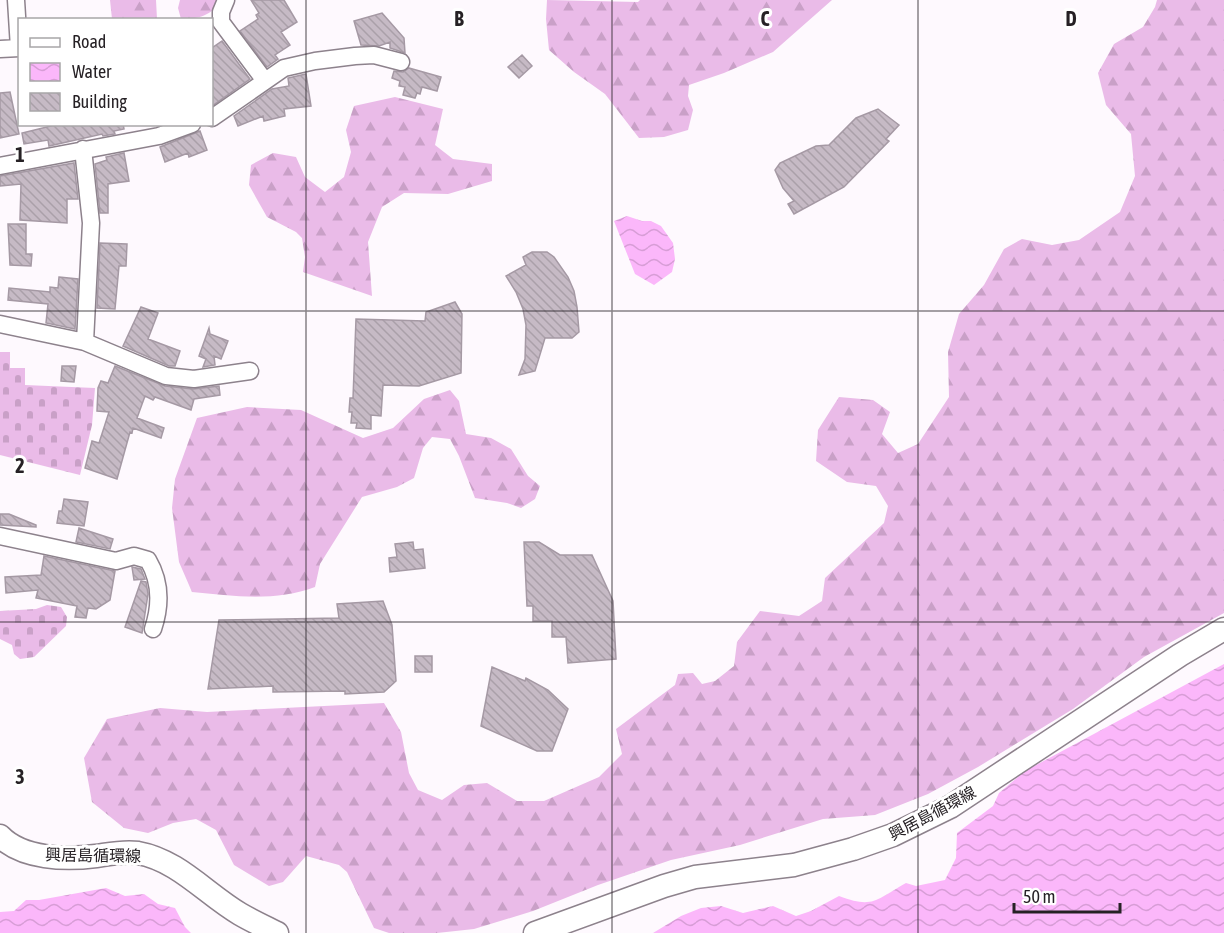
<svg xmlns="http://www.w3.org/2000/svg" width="1224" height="933" viewBox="0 0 1224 933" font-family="'Asap Condensed','Noto Sans JP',sans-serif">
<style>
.forest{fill:url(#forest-firs)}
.cemetery{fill:url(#cemetery-stones)}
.water{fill:url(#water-waves)}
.building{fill:url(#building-back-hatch);stroke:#a599a4;stroke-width:1.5}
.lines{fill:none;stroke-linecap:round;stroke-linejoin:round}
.street-casing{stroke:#8d828c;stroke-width:19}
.secondary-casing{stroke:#8d828c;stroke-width:25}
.street{stroke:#fff;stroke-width:16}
.secondary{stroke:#fff;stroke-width:22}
.grid{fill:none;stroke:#262125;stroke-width:1.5;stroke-opacity:0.55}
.labels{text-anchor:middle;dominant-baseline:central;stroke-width:6;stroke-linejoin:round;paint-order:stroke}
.street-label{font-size:16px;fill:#262125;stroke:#fff}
.grid-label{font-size:20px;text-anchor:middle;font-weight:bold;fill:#262125;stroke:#fff;stroke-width:6;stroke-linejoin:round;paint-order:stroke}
</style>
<defs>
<pattern id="forest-firs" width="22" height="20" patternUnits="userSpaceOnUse" patternTransform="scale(1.5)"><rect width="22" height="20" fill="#eabbe8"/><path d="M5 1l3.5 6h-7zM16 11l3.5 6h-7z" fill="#c9a0c7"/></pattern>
<pattern id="cemetery-stones" width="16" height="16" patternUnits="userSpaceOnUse" patternTransform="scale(1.5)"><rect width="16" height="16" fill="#eabbe8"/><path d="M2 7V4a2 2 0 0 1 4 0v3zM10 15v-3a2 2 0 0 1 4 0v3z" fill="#c9a0c7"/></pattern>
<pattern id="water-waves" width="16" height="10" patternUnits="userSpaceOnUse" patternTransform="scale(1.5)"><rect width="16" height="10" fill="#fbb7fa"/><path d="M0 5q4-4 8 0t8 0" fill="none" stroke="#d79dd6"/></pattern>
<pattern id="building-back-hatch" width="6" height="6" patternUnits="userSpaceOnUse" patternTransform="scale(1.5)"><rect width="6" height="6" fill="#c6bac5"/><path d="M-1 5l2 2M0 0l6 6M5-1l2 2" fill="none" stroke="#aaa0a9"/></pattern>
</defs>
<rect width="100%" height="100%" fill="#fef9fe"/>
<path class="forest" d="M 110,0 L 156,0 L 157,19 L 112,19 Z
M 180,0 L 221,0 C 212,16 198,19 181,19 L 178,8 Z
M 547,0 L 638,2 L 640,0 L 832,0 L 773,52 L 724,73 L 689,85 L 688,96 L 693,110 L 688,130 L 664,137 L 639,138 L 605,94 L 574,72 L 549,50 L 546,19 Z
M 1157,0 L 1224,0 L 1224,613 L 1144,657 L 1073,709 L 978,767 L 928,794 L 875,815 L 823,819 L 740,845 L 671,860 L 598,885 L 533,911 L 474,929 L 437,933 L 389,933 L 374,928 L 347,872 L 339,865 L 306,856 L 283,882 L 269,886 L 234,865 L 216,830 L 196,819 L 173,823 L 148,833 L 124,828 L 92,802 L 84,758 L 107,719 L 160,708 L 207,712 L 384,703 L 401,732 L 409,773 L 418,790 L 442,800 L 464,785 L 487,783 L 517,801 L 544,801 L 599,777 L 622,754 L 616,729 L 675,685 L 678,674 L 693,673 L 702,684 L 715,681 L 734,666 L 737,642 L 760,611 L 799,616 L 822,601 L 825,578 L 884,523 L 888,506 L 876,486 L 847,482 L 816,461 L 818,430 L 839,397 L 873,400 L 890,412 L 882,434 L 898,453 L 918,444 L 949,397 L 948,352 L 959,314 L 984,285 L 1004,249 L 1022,239 L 1052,245 L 1079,240 L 1120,212 L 1135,176 L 1131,134 L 1106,105 L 1098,73 L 1114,44 L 1143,27 L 1155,7 Z
M 395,97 L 443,109 L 435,145 L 453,159 L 492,164 L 492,181 L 448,194 L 404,193 L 382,207 L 368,242 L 372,296 L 303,272 L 305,257 L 302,238 L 296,232 L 267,217 L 249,185 L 251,165 L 273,153 L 296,157 L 305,177 L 325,192 L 344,177 L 351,152 L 346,130 L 354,106 Z
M 450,390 L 459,401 L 466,434 L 491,438 L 511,449 L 528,476 L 540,486 L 535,499 L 521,508 L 507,503 L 475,498 L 459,456 L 450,439 L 432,437 L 423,448 L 414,478 L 397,487 L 362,497 L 320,564 L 315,587 C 276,602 232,596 192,592 L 179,562 L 172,508 L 175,479 L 197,418 L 247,407 L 301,410 L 363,438 L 393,428 L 424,399 Z"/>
<path class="cemetery" d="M 0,352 L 10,352 L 10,368 L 25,368 L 25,385 L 95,388 L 92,425 L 80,475 L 0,455 Z
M 47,605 L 61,607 L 67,617 L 66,626 L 34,657 L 20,659 L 14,654 L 12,645 L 0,639 L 0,611 L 36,609 Z"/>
<path class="water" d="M 627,216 L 642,221 L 651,221 L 661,226 L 673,243 L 675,259 L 672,272 L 654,285 L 635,274 L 614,221 Z
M 1224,664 L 1224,933 L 653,933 L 681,916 L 701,908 L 721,906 L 743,913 L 773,906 L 796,916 L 811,911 L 839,896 C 873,909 876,900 906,883 L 916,886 L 945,880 L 956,858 L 957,833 L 993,806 L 999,793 L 1025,771 Z
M 106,888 L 125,896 L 144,894 L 158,904 L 175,908 L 185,927 L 191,933 L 0,933 L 0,912 L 14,911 L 26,900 L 39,900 Z"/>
<path class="building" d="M 251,0 L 284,0 L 297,22 L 281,32 L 290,45 L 275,55 L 278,59 L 267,67 L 240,31 L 258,19 L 256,15 L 259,13 Z
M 382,13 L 404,38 L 405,53 L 390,48 L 390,42 L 379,46 L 361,45 L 354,21 Z
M 222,41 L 250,79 L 212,106 L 212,48 Z
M 522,55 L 532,66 L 519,78 L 508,67 Z
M 409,68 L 441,77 L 437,91 L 422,87 L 420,94 L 417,93 L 415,98 L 403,95 L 405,87 L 399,86 L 400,81 L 392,78 L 394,71 L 403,72 Z
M 306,74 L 311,106 L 284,109 L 285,116 L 264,121 L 263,116 L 238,126 L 234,116 L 272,89 L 289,86 L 288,78 Z
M 10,92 L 19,134 L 0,138 L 0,93 Z
M 878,109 L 899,125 L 886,139 L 889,141 L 844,187 L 794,214 L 788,204 L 794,201 L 783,188 L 775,170 L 780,163 L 816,146 L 829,145 L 856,118 Z
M 59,124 L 123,124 L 124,129 L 114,131 L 115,134 L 103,136 L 102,134 L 49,146 L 48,140 L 24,144 L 22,133 Z
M 200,131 L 207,150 L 189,157 L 188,153 L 165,162 L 160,147 Z
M 124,153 L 129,181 L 108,184 L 108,213 L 100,213 L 95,164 L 107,160 L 106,157 Z
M 74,163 L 78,199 L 67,199 L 67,223 L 20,220 L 21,184 L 0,186 L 0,176 Z
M 8,224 L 26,224 L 26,254 L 32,254 L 31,266 L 10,265 Z
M 100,243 L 127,244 L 126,266 L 119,266 L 115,309 L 97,308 Z
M 532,252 L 547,252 L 554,257 L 568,277 L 574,291 L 577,307 L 579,332 L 572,338 L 545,338 L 535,371 L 519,375 L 525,359 L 526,325 L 523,309 L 516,292 L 506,276 L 526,265 L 523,257 Z
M 59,277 L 78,279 L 75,329 L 46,323 L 48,304 L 8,300 L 9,288 L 50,292 L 50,287 L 58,288 Z
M 455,302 L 462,314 L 461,373 L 419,386 L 383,385 L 381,416 L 371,415 L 371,429 L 356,428 L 357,423 L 351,423 L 352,412 L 349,412 L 350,398 L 353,398 L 356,319 L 425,321 L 426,312 Z
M 141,307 L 158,313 L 148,339 L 180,351 L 175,366 L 169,366 L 123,346 Z
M 209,328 L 210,334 L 228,341 L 221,359 L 214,356 L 215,365 L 203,367 L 206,359 L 199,356 Z
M 62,366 L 76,366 L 74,382 L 61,381 Z
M 115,366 L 165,386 L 193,389 L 219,386 L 220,395 L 194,399 L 191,410 L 155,397 L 153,400 L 145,396 L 137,418 L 164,428 L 161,438 L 133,428 L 132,433 L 130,432 L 117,479 L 85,468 L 92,441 L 99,443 L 109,412 L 97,411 L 98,388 L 101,381 L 108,383 Z
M 64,499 L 88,502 L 84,526 L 57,523 L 59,511 L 62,511 Z
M 0,514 L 9,514 L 36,525 L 36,527 L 0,525 Z
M 79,528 L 113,539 L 110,549 L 76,542 Z
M 413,542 L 414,550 L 423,549 L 425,568 L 390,572 L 389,558 L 397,557 L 395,544 Z
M 524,542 L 539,542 L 560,555 L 592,555 L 613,601 L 616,659 L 568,663 L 566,637 L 552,637 L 552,621 L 533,621 L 533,606 L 527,606 Z
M 44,556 L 115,571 L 110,600 L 96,609 L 88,608 L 86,618 L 75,617 L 77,606 L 36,598 L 38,590 L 6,593 L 5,577 L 41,575 Z
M 132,567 L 141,569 L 145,579 L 134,580 Z
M 141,581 L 146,582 L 148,594 L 142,633 L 125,627 Z
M 383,601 L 392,625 L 396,681 L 384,692 L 345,694 L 345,691 L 273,692 L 273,686 L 208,689 L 219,620 L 339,618 L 337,604 Z
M 415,656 L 432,656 L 432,672 L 415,672 Z
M 492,667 L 525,681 L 526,678 L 548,690 L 568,709 L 552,751 L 537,751 L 481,726 Z"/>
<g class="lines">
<g class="street-casing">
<path id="street" d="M 16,0 L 19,48
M 226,0 L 221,12 L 221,22 L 265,81
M 0,49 L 20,48
M 212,118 L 284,68 L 315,61 L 355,56 L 374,55 L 401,62
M 83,149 L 91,223 L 85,342
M 0,166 L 159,136 L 192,124
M 0,324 L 85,342 L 166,376 L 194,379 L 250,371
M 0,536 L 116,561 L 134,556 L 148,560 C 161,582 161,605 153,629"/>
</g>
<g class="secondary-casing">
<path id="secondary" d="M 0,836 C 22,859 66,860 96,856 C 110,854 123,851 138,853 C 178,860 206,894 240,914 C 252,921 265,927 277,933
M 535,933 L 664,886 L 695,877 L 794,865 L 853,849 L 893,835 L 950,807 L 1180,655 L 1224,629"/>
</g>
<use href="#street" class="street"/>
<use href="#secondary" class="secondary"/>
</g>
<path class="grid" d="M 306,0 L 306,933M 612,0 L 612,933M 918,0 L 918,933M 0,311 L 1224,311M 0,622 L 1224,622"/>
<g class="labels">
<g class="street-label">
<text transform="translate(932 813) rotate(-28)">興居島循環線</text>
<text transform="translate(93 855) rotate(1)">興居島循環線</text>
</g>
</g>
<g class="grid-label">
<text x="459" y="26">B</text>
<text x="765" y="26">C</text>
<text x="1071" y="26">D</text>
<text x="20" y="162">1</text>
<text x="20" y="473">2</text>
<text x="20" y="784">3</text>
</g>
<rect x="18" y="18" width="195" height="108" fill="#ffffff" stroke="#a8a6a8" stroke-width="1.5"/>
<rect x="30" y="38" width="30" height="9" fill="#ffffff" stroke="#a8a6a8" stroke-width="1.5"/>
<text x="72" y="48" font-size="18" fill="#262125">Road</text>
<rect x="30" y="63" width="30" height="18" fill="url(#water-waves)" stroke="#a8a6a8" stroke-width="1.5"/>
<text x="72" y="78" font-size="18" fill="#262125">Water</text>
<rect x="30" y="93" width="30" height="18" fill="url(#building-back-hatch)" stroke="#a8a6a8" stroke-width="1.5"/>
<text x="72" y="108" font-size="18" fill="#262125">Building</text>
<path d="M1014 903v9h106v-9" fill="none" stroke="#262125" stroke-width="3"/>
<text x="1023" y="903" font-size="18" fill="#262125" stroke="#ffffff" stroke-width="4.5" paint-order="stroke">50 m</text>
</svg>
